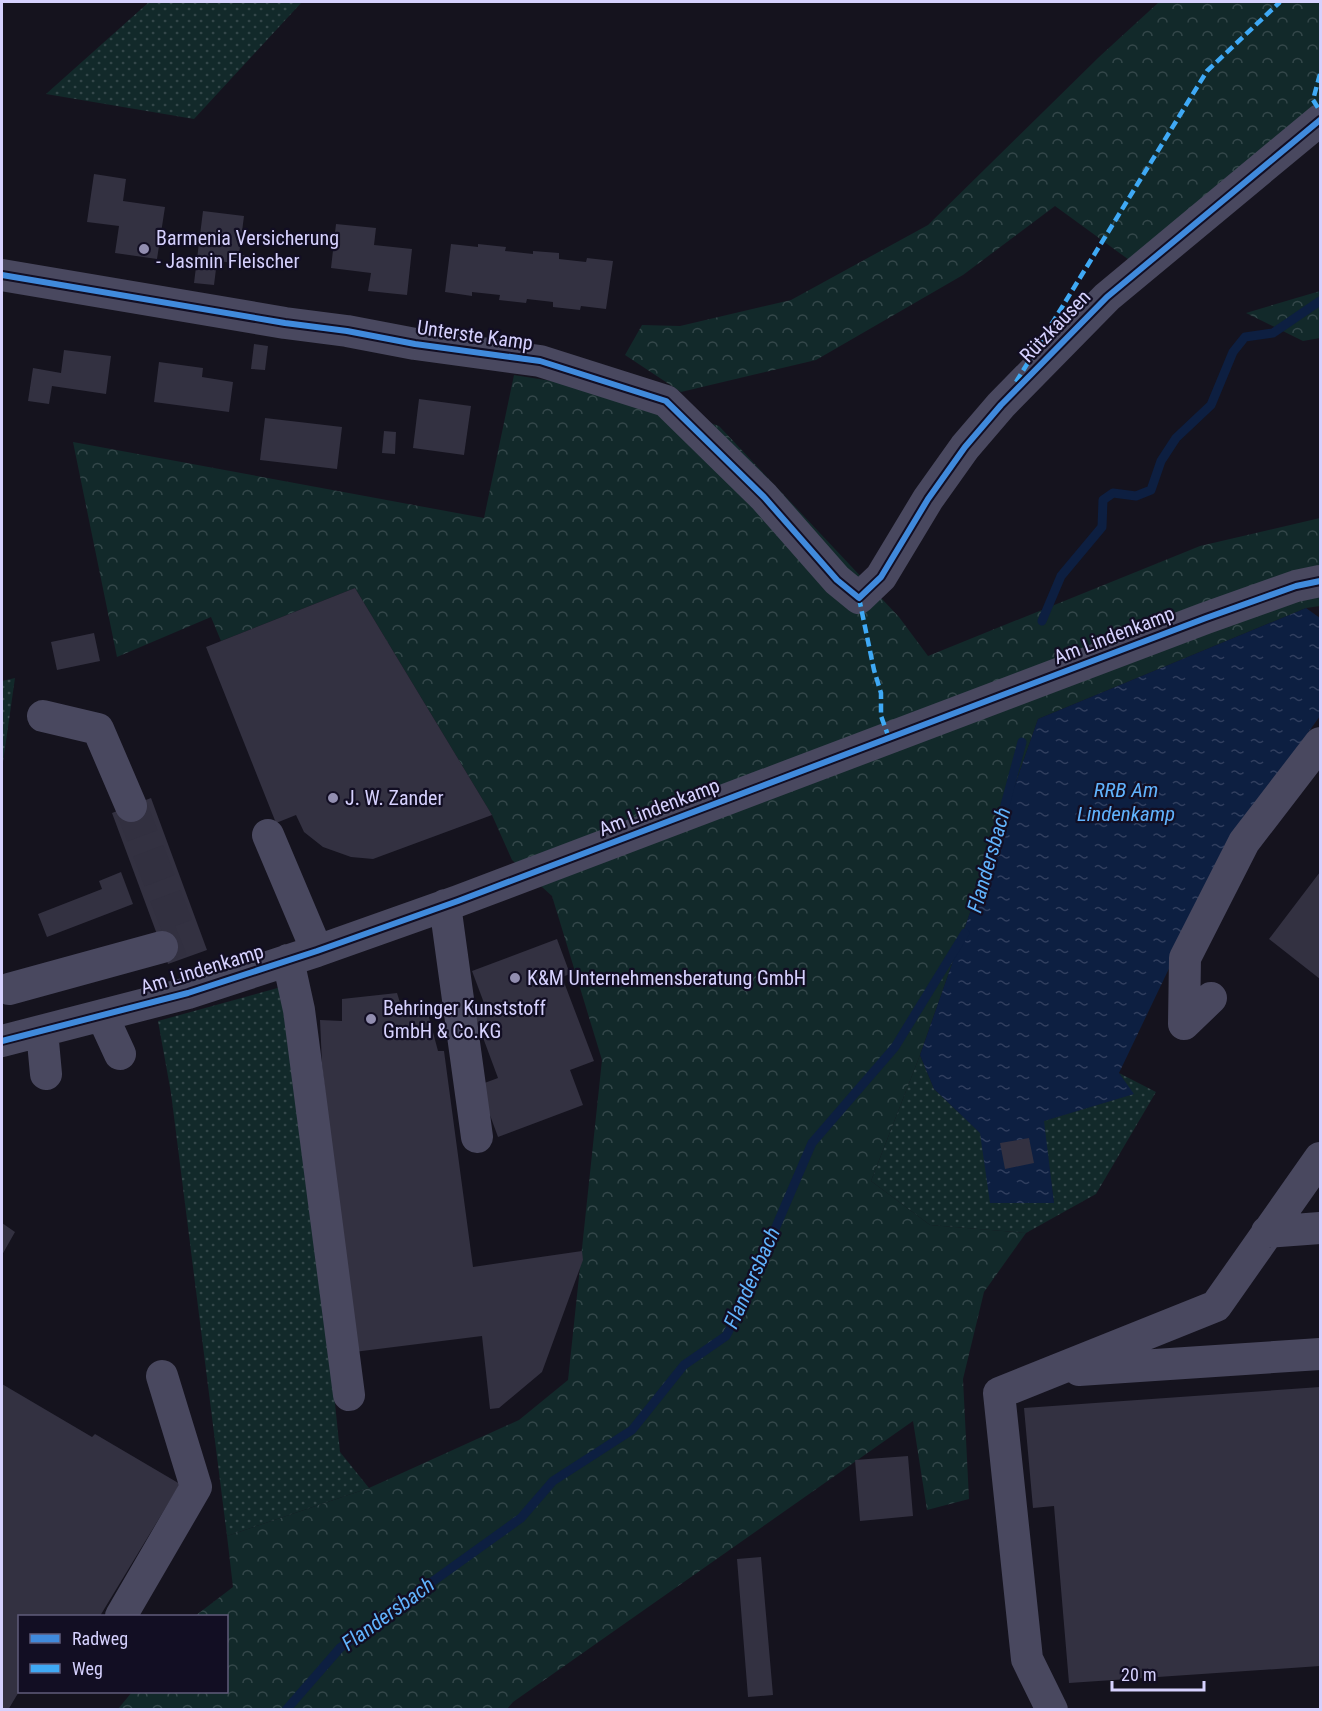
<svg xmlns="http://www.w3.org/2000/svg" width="1322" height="1711" viewBox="0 0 1322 1711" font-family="'Roboto Condensed',sans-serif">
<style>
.grass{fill:url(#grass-dots)}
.forest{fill:url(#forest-crowns)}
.water{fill:url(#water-ripples)}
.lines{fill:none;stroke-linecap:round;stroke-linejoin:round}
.stream{stroke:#0d1f41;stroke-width:9}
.building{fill:#333141}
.minor-tunnel{stroke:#323040;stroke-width:32;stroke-dasharray:32 16;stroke-linecap:butt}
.minor{stroke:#49485f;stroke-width:32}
.quiet{stroke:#3fa9f5;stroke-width:4.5;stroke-dasharray:9 4.5;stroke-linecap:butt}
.cycleway-casing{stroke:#120e23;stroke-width:10}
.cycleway{stroke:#408adc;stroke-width:6}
.poi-dot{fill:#928eb0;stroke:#120e23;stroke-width:2}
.labels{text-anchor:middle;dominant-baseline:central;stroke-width:4.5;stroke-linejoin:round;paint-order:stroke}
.poi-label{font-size:20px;fill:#d6d1fe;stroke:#120e23;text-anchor:start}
.street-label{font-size:20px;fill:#d6d1fe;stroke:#120e23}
.water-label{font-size:21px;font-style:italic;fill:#61b3fd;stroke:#120e23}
</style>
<defs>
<pattern id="grass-dots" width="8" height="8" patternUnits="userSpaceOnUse" patternTransform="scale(1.5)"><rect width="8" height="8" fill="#12292a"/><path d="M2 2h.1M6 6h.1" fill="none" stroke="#34474a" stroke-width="1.8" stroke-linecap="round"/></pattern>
<pattern id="forest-crowns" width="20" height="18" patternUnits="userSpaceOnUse" patternTransform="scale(1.5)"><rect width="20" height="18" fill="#12292a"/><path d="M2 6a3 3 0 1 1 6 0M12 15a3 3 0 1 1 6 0" fill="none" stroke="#34474a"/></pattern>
<pattern id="water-ripples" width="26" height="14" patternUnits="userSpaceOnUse" patternTransform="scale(1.5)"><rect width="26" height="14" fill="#0d1f41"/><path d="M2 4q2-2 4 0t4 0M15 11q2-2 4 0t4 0" fill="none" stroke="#303e5e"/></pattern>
</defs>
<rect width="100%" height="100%" fill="#15131e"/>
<path class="grass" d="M 149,2 L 302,2 L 194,119 L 46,94 Z
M 15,678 L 2,769 L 2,681 Z
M 292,984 L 340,1452 L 369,1488 L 227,1536 L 171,1093 L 158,1021 Z
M 920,1055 L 934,1089 L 1054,1203 L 1043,1121 L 1133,1094 L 1119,1073 L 1156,1092 L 1096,1194 L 1026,1233 L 930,1225 L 871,1181 Z"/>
<path class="forest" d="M 1159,2 L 1320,2 L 1320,121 L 1136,265 L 1055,206 L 963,275 L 816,360 L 681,392 L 625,355 L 642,325 L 680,326 L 791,300 L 928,225 L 1099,57 Z
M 1320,291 L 1320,338 L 1303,341 L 1246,313 Z
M 514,375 L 608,390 L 719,426 L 899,617 L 928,656 L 1200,546 L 1320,518 L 1320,606 L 1306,608 L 1038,719 L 920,1055 L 871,1181 L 930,1225 L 1026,1233 L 984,1292 L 963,1379 L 969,1499 L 927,1510 L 913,1421 L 513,1702 L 507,1709 L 118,1709 L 132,1692 L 226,1692 L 226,1616 L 195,1616 L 233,1587 L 227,1536 L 369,1488 L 519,1420 L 568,1380 L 602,1060 L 552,896 L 512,860 L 492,815 L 355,588 L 221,641 L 211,617 L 117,657 L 73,442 L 484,518 Z"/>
<path class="water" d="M 1306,608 L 1320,618 L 1320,716 L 1230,841 L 1119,1073 L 1134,1094 L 1044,1121 L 1054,1203 L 990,1203 L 980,1133 L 934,1089 L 920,1055 L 1038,719 Z"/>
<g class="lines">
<path class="stream" d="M 1042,621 L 1061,576 L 1102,527 L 1103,500 L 1113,493 L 1136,496 L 1151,490 L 1161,461 L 1176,438 L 1211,405 L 1233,352 L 1245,337 L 1273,333 L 1320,301
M 994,846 L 1022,742
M 286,1710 L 340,1648 L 521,1518 L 553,1481 L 632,1430 L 684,1365 L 726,1336 L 742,1306 L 812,1143 L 895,1047 L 965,933"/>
</g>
<path class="building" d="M 94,174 L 126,179 L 123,201 L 165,207 L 157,259 L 115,253 L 119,226 L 87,222 Z
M 203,211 L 244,216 L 239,255 L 245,255 L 244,264 L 217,261 L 214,285 L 194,283 Z
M 336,224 L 376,228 L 374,245 L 412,249 L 407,295 L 368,291 L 371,273 L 331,268 Z
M 451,244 L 478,247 L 478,244 L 506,247 L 505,251 L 533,254 L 533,251 L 559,253 L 559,259 L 586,262 L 587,258 L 613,261 L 606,309 L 581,306 L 580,310 L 553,307 L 553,302 L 527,299 L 526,303 L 499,300 L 500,295 L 472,292 L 472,296 L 445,292 Z
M 254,344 L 268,346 L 265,370 L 251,369 Z
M 64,350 L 111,356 L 106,394 L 52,386 L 49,404 L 28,401 L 33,368 L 61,373 Z
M 159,362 L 203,368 L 202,377 L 233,382 L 229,412 L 154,402 Z
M 419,399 L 471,406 L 464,455 L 413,448 Z
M 265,418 L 342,427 L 337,469 L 260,460 Z
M 384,431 L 396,432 L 395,454 L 382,453 Z
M 355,588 L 492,815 L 373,859 L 351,857 L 323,847 L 304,832 L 296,815 L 276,823 L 206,647 Z
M 94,633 L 100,661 L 57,670 L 51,642 Z
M 151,798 L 207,950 L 168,964 L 112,813 Z
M 121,872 L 133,904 L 47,937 L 38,914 L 102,889 L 99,881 Z
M 1320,872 L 1320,979 L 1269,939 Z
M 557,939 L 570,974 L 562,977 L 594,1061 L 570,1070 L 583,1105 L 498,1137 L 479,1085 L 498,1078 L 472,1008 L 484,1003 L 472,971 Z
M 397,993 L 403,1012 L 426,1006 L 438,1051 L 444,1051 L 473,1267 L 582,1251 L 583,1260 L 542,1372 L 499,1408 L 490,1409 L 482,1336 L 354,1352 L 322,1064 L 320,1020 L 342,1021 L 342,999 Z
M 1029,1138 L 1034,1163 L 1005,1169 L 1000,1143 Z
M 2,1223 L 15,1232 L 2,1255 Z
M 2,1384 L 92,1437 L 95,1434 L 180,1484 L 100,1616 L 20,1616 L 20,1690 L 8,1710 L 2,1710 Z
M 1320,1387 L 1320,1666 L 1069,1683 L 1054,1506 L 1033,1508 L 1024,1408 Z
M 908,1456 L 913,1516 L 860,1521 L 855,1460 Z
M 761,1557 L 773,1695 L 748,1697 L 737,1559 Z"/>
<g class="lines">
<path class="minor-tunnel" d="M 131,806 L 182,939 L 162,947"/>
<path class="minor" d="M 2,275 L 285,323 L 347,331 L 415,344 L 540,361 L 666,401 L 764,497 L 837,580 L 859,598 L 881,577 L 928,499 L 965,447 L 1001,405 L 1107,297 L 1320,120
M 43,716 L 98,729 L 131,806
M 268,835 L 317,951
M 445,905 L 477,1137
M 288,960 L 299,1010 L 349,1395
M 9,989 L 162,947
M 102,1015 L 120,1054
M 1184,1024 L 1185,958 L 1244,842 L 1320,743
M 1184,1024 L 1211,998
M 42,1031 L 46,1074
M 2,1041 L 188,993 L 317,951 L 458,901 L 1206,618 L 1296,586 L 1320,581
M 1267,1232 L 1320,1228
M 1079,1370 L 1320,1354
M 121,1616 L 196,1487 L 162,1376
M 1052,1710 L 1027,1659 L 999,1393 L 1216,1306 L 1320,1158"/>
<path class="quiet" d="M 1320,74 L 1313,100 L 1320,111
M 1016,382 L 1207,71 L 1280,2
M 859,598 L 874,670 L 881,693 L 881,716 L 889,738"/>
<g class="cycleway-casing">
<path id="cycleway" d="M 2,275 L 285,323 L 347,331 L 415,344 L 540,361 L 666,401 L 764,497 L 837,580 L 859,598 L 881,577 L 928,499 L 965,447 L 1001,405 L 1107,297 L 1320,120
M 2,1041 L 188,993 L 317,951 L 458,901 L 1206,618 L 1296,586 L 1320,581"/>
</g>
<use href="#cycleway" class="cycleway"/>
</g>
<g class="poi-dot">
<circle cx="144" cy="249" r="6"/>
<circle cx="333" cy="798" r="6"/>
<circle cx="515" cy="978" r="6"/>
<circle cx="371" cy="1019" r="6"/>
</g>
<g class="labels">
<g class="poi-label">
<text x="156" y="238">Barmenia Versicherung<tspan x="156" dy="23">- Jasmin Fleischer</tspan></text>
<text x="345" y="798">J. W. Zander</text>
<text x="527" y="978">K&amp;M Unternehmensberatung GmbH</text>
<text x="383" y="1008">Behringer Kunststoff<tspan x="383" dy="23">GmbH &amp; Co.KG</tspan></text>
</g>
<g class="street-label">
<text transform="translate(1055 326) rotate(-46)">Rützkausen</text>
<text transform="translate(475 335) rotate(8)">Unterste Kamp</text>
<text transform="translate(1114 635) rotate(-21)">Am Lindenkamp</text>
<text transform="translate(659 807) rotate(-21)">Am Lindenkamp</text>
<text transform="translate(202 969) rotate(-17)">Am Lindenkamp</text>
</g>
<g class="water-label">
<text x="1126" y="790">RRB Am<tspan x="1126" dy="24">Lindenkamp</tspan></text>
<text transform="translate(989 860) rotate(-74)">Flandersbach</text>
<text transform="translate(752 1278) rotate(-66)">Flandersbach</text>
<text transform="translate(388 1614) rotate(-36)">Flandersbach</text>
</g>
</g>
<rect width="1322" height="1711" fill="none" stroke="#d6d1fe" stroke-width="6"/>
<rect x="18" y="1615" width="210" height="78" fill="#120e23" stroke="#605c7b" stroke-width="1.5"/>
<rect x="30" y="1634" width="30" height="9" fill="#408adc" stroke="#605c7b" stroke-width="1.5"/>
<text x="72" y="1645" font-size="18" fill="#d6d1fe">Radweg</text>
<rect x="30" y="1664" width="30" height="9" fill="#3fa9f5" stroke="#605c7b" stroke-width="1.5"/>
<text x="72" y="1675" font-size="18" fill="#d6d1fe">Weg</text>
<path d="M1112 1681v9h92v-9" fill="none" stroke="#d6d1fe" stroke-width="3"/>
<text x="1121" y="1681" font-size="18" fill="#d6d1fe" stroke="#120e23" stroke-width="4.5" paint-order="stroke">20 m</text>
</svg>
